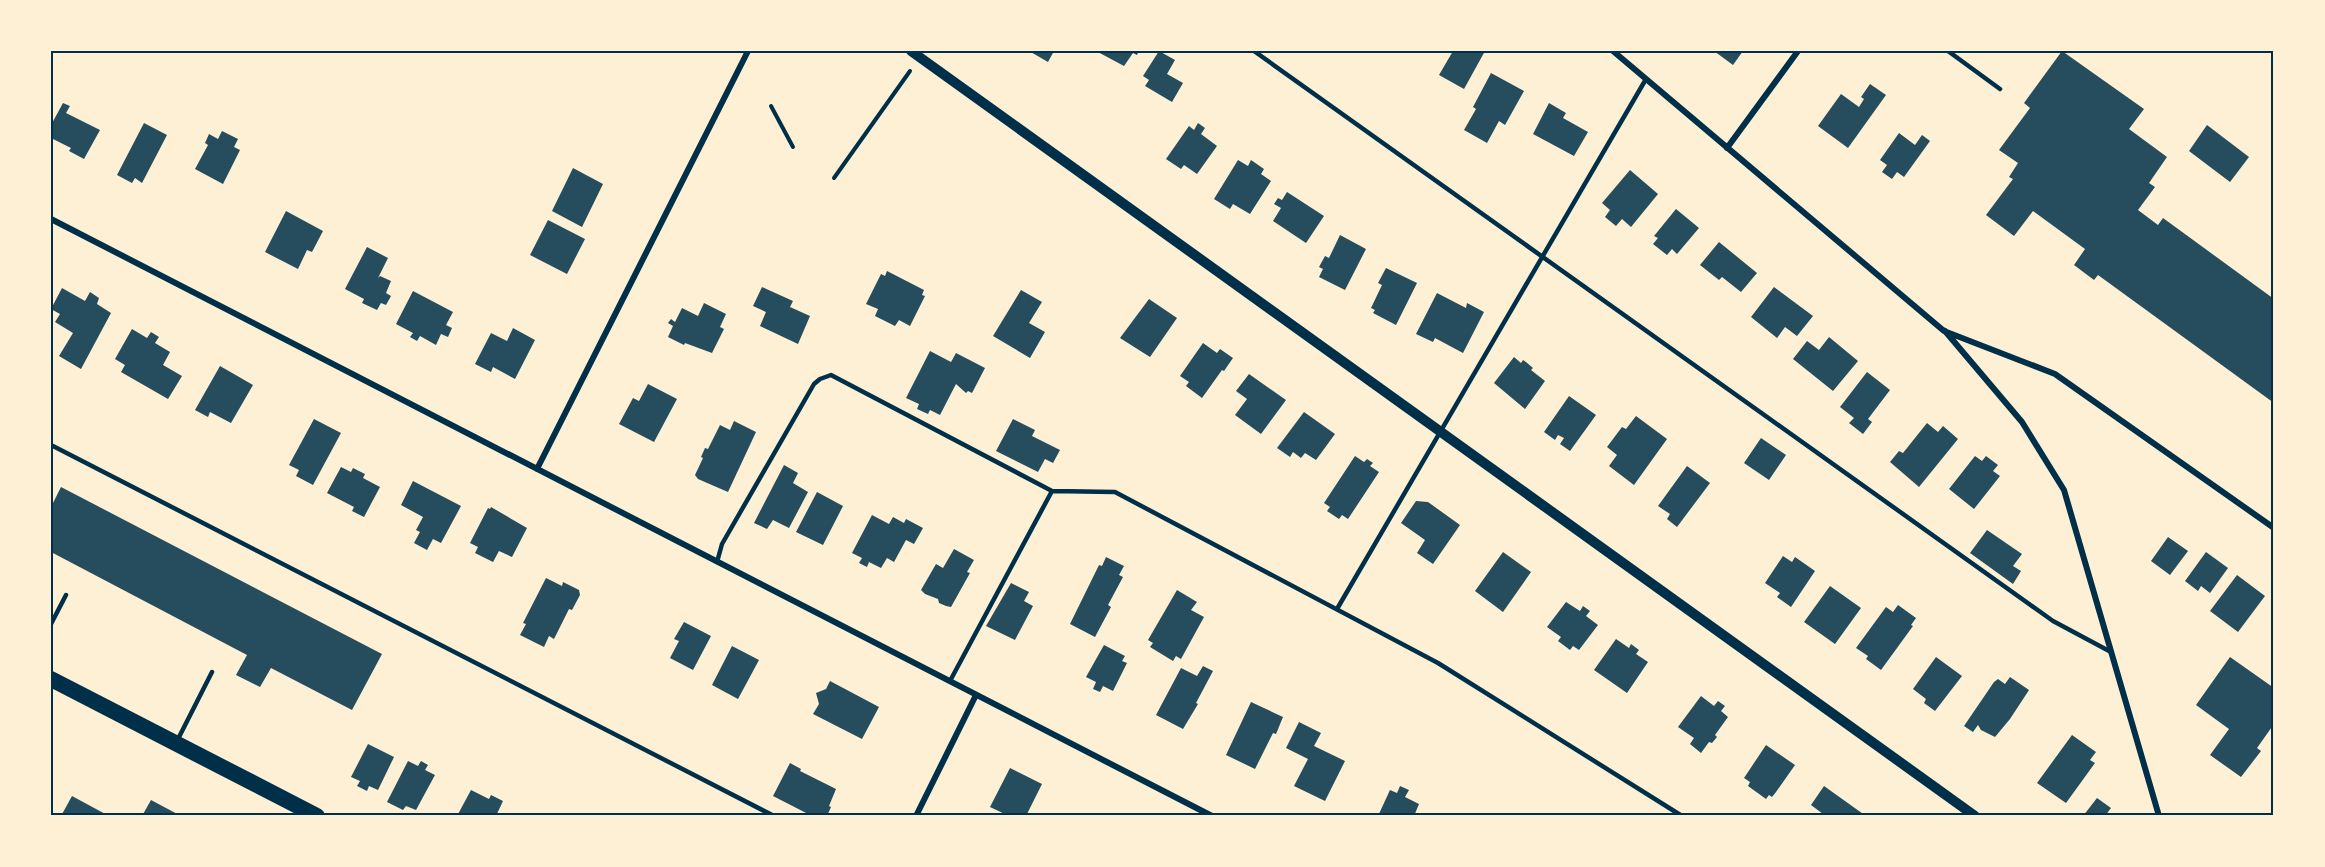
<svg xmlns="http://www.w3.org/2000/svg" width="2325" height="867" viewBox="0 0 2325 867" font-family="'Open Sans',sans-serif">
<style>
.building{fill:#264d5e}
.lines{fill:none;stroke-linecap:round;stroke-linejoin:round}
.path{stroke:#003049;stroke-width:4}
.service{stroke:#003049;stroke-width:4.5}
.minor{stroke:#003049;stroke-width:6}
.tertiary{stroke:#003049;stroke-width:10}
.trunk{stroke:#003049;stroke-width:16}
.neatline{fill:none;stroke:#003049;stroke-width:2}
</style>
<rect width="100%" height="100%" fill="#fdf0d5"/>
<path class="building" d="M 1029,51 L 1054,51 L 1048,62 Z
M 1096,51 L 1139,51 L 1137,55 L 1133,53 L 1124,66 Z
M 1159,51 L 1175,60 L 1167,74 L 1183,83 L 1172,102 L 1145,86 L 1149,80 L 1143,76 Z
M 1453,51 L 1485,51 L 1464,89 L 1439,75 Z
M 1714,51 L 1743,51 L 1733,65 Z
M 2062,51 L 2144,109 L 2129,129 L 2167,157 L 2149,183 L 2155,187 L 2138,210 L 2158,225 L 2163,218 L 2274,299 L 2274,403 L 2098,275 L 2094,280 L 2074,265 L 2085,249 L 2033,211 L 2014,236 L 1986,215 L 2013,179 L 2009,177 L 2018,163 L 1999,150 L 2030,108 L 2024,103 Z
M 1491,73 L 1524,91 L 1505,125 L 1499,121 L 1487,143 L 1464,130 L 1476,109 L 1473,107 Z
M 1870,84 L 1886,95 L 1848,148 L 1818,126 L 1841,94 L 1859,107 L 1864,99 L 1861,97 Z
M 63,103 L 70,106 L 66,113 L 100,130 L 84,159 L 69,151 L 71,148 L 51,138 L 51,125 Z
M 1549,103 L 1566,113 L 1563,118 L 1588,132 L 1574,156 L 1533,134 Z
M 144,123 L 167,135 L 142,183 L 135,178 L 132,183 L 117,175 Z
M 1198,123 L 1205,128 L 1201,134 L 1217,146 L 1197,174 L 1184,165 L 1181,169 L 1166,159 L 1189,126 L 1194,130 Z
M 2207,125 L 2249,157 L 2230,182 L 2189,151 Z
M 222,131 L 238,139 L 234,147 L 240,150 L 223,184 L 195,169 L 208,145 L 205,143 L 209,134 L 218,139 Z
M 1899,133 L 1915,145 L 1922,135 L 1930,141 L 1904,177 L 1897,172 L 1892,179 L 1882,172 L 1887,165 L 1880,160 Z
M 1238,160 L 1248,166 L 1251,160 L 1264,169 L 1261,174 L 1271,181 L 1250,214 L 1233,204 L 1230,209 L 1214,199 Z
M 573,168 L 603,184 L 582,227 L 552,211 Z
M 1630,170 L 1658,194 L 1631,227 L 1622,219 L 1616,226 L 1605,217 L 1610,210 L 1602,203 Z
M 1287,192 L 1324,216 L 1306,243 L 1273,221 L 1281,208 L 1274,204 L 1278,198 L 1282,200 Z
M 1676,209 L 1699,228 L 1677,254 L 1672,249 L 1667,255 L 1653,244 L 1658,238 L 1654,236 Z
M 286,211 L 323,231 L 312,252 L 307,250 L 298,269 L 265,252 Z
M 548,220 L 585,239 L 567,274 L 530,255 Z
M 1340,235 L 1366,249 L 1345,290 L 1319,277 L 1323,269 L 1319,267 L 1325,256 L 1329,258 Z
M 1719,242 L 1757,273 L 1741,292 L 1722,277 L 1719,280 L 1700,265 Z
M 367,247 L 388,258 L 378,278 L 380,276 L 391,281 L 386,293 L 391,296 L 386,305 L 381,303 L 377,310 L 362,303 L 364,299 L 345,289 Z
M 1386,268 L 1417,283 L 1396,325 L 1373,313 L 1375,310 L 1371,308 L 1382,285 L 1378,283 Z
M 887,271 L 924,290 L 922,295 L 925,296 L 910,326 L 899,320 L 895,326 L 875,316 L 878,309 L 866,304 L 881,274 L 885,276 Z
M 762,287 L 793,301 L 790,307 L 810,316 L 798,344 L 760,326 L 766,312 L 753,306 Z
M 1774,287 L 1813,316 L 1797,336 L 1785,327 L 1777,338 L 1751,317 Z
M 62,288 L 85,301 L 90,292 L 99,298 L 97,304 L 111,313 L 81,369 L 59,356 L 73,333 L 55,322 L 60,314 L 51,309 Z
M 1021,290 L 1042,302 L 1029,323 L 1045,332 L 1030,358 L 993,336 Z
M 413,291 L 453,312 L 446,325 L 452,328 L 448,337 L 441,334 L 436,345 L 420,336 L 417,341 L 410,337 L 413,333 L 396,324 Z
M 1437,293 L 1466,308 L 1467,303 L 1484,312 L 1463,353 L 1435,338 L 1433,342 L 1416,334 Z
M 1149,299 L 1177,318 L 1150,357 L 1120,338 Z
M 704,303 L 726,314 L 720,327 L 724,329 L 712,353 L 685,343 L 684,345 L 668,337 L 673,326 L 668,323 L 671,319 L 675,322 L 682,308 L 698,316 Z
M 513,328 L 535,340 L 515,379 L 493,367 L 491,372 L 475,364 L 491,333 L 507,341 Z
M 132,329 L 147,338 L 151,332 L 159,337 L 155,343 L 170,352 L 163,365 L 182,376 L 168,399 L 121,372 L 125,365 L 115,359 Z
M 1829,337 L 1858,361 L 1833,391 L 1793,359 L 1807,341 L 1819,350 Z
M 1203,343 L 1217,353 L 1220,349 L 1233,358 L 1224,371 L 1222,370 L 1202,398 L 1186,386 L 1189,382 L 1180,376 Z
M 930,351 L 951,362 L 956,353 L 985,368 L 972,393 L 968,391 L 966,393 L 956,384 L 940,415 L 930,410 L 928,414 L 917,409 L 919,404 L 906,398 Z
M 1514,357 L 1521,363 L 1523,360 L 1526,362 L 1533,368 L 1531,370 L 1545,381 L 1525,409 L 1494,383 Z
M 220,366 L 253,385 L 231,423 L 210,412 L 208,417 L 195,410 Z
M 1867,372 L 1890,390 L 1868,419 L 1872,422 L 1863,434 L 1849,423 L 1854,418 L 1840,407 Z
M 1249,374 L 1286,400 L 1261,434 L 1235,415 L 1247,399 L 1236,391 Z
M 648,384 L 677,399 L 654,442 L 619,424 L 633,398 L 639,401 Z
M 1569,396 L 1596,415 L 1570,451 L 1560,444 L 1564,438 L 1558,435 L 1555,440 L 1544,432 Z
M 1304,412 L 1335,434 L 1316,460 L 1305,453 L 1301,458 L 1293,452 L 1290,457 L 1277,448 Z
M 1636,416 L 1667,439 L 1634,485 L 1609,466 L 1617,455 L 1607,447 L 1622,427 L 1626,429 Z
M 314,419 L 341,433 L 313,485 L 296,476 L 299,470 L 289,465 Z
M 1013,419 L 1035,430 L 1032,436 L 1060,450 L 1053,463 L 1045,459 L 1038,472 L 996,451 Z
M 734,421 L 756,432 L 728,492 L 698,479 L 695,475 L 703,458 L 701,457 L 705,448 L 708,449 L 720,425 L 730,430 Z
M 1927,423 L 1938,432 L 1943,426 L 1958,439 L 1919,487 L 1890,462 L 1899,451 L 1903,453 Z
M 1761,438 L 1786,455 L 1769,480 L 1744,463 Z
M 1355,456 L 1364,462 L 1367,459 L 1373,463 L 1370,466 L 1379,472 L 1348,519 L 1342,515 L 1339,519 L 1327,511 L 1330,507 L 1324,503 Z
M 1975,456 L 1982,461 L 1986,456 L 1998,465 L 1993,471 L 2000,476 L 1974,509 L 1949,489 Z
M 784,465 L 798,473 L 793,483 L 808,492 L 789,528 L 773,520 L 767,529 L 754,523 Z
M 1687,466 L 1710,483 L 1677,527 L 1667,519 L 1670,514 L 1658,506 Z
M 341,467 L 351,472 L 353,468 L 365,474 L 363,478 L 380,487 L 364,517 L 352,511 L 354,507 L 327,493 Z
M 413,481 L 461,506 L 441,543 L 433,539 L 427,550 L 414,543 L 420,532 L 416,530 L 423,517 L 401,505 Z
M 61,487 L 382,654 L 352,710 L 271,668 L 260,687 L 236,675 L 247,655 L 51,552 L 51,507 Z
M 817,492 L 843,506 L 823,545 L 796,532 Z
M 1416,501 L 1428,502 L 1460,525 L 1433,564 L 1417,553 L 1425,540 L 1401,523 Z
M 491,507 L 527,528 L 512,557 L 499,551 L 493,562 L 475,553 L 478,547 L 470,543 L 488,508 L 490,509 Z
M 872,515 L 889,524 L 893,517 L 904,523 L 906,519 L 923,528 L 914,544 L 906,540 L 894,562 L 887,558 L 881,568 L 869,562 L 867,567 L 859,563 L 862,558 L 852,553 Z
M 1987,530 L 2022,554 L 2013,566 L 2021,571 L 2013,584 L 1970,553 Z
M 2168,537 L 2188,551 L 2170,575 L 2151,561 Z
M 954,549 L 974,560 L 967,572 L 970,573 L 951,607 L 946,606 L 939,603 L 938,599 L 925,594 L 921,590 L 936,564 L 943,568 Z
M 1503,552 L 1531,572 L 1503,612 L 1475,591 Z
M 2206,552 L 2228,568 L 2210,593 L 2201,586 L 2198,591 L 2185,581 Z
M 1783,556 L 1792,562 L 1795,557 L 1815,571 L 1791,607 L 1777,597 L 1780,593 L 1765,583 Z
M 1106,557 L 1124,566 L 1119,575 L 1123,577 L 1108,605 L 1111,607 L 1095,637 L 1070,624 L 1099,565 L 1102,566 Z
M 2237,575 L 2265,596 L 2238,632 L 2210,611 Z
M 546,578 L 562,586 L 563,582 L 579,590 L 580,595 L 572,610 L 569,609 L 554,639 L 549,636 L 544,647 L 520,635 L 526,624 L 523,623 Z
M 1011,583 L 1029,592 L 1024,601 L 1033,606 L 1015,640 L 986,626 Z
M 1830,586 L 1861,608 L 1835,644 L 1804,622 Z
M 1177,590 L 1197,602 L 1191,610 L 1204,617 L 1181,659 L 1176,656 L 1173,661 L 1150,647 L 1153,643 L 1148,640 Z
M 1566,602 L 1580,611 L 1583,606 L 1590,611 L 1586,616 L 1598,625 L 1579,650 L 1573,646 L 1570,650 L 1558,641 L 1561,637 L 1547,627 Z
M 1898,605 L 1916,618 L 1911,625 L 1913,626 L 1881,670 L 1866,659 L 1868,656 L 1856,648 L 1886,607 L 1893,612 Z
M 684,622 L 711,636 L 693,670 L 670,658 L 679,641 L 674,639 Z
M 1616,639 L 1629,648 L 1631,644 L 1639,650 L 1636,654 L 1648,662 L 1627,693 L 1594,670 Z
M 1104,645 L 1125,656 L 1122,661 L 1127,663 L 1113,691 L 1103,686 L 1100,692 L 1093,689 L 1096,682 L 1086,677 Z
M 732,646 L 759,660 L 738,699 L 712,685 Z
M 1936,657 L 1962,676 L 1935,711 L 1924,703 L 1926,699 L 1913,689 Z
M 2230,657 L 2274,688 L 2274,724 L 2257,748 L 2261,751 L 2241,777 L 2210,755 L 2229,729 L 2196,705 Z
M 1203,666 L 1213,671 L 1196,703 L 1198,704 L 1183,729 L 1156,715 L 1181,668 L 1197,676 Z
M 2010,677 L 2029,690 L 2010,719 L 1995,737 L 1981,730 L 1978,725 L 1973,732 L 1964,726 L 1994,682 L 1998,679 L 2005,684 Z
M 830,681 L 879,707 L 862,739 L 813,714 L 819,704 L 816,693 L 826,689 Z
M 1701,696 L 1714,706 L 1718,701 L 1725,706 L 1721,711 L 1728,717 L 1715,735 L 1717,737 L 1712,743 L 1709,742 L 1701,753 L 1690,744 L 1694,738 L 1678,727 Z
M 1251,702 L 1283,717 L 1276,734 L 1273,733 L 1255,769 L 1226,755 Z
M 1299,722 L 1321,733 L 1314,746 L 1345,761 L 1325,801 L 1294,786 L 1308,759 L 1286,748 Z
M 2072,735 L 2096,752 L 2090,760 L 2095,763 L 2066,803 L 2037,783 Z
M 368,744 L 394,757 L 378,790 L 369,786 L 367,791 L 357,786 L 360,781 L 351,777 Z
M 1766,745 L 1795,765 L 1776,792 L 1772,797 L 1769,795 L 1766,799 L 1748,786 L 1750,782 L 1744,778 Z
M 408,761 L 418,766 L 421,761 L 428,765 L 425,770 L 435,775 L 416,810 L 406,806 L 403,810 L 387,802 Z
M 790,763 L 801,769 L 800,771 L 836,789 L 829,806 L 831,807 L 827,816 L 812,816 L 773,796 Z
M 1010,768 L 1042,784 L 1026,816 L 1009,816 L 990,807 Z
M 1400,786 L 1409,790 L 1405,797 L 1419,804 L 1414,816 L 1378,816 L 1390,790 L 1397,793 Z
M 1824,786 L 1866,816 L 1821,816 L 1823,814 L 1811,805 Z
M 471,790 L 489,799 L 491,795 L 503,801 L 496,816 L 457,816 Z
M 72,796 L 109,816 L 61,816 Z
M 2097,798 L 2111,808 L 2105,816 L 2083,816 Z
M 151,800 L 181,816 L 142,816 Z"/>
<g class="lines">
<path class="path" d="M 771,106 L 793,147
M 834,178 L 910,71"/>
<path class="service" d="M 1254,51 L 2053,621 L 2111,652
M 1948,51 L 2000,89
M 51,445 L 774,816
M 1052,491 L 1115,492 L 1438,663 L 1682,816
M 717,562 L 722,544 L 814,384 L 820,379 L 831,375 L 1052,491 L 950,681
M 1337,609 L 1646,79
M 51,624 L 66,595
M 177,741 L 212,672"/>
<path class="minor" d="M 1613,51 L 1944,331 L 2055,374 L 2274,528
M 1727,148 L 1798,51
M 51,219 L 1212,816
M 1945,331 L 2022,422 L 2064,490 L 2159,816
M 537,469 L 748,51
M 916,816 L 976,695"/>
<path class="tertiary" d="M 911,51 L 1975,816"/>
<path class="trunk" d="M 51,679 L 317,816"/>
</g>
<rect width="2325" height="867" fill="none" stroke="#fdf0d5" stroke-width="105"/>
<rect x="52" y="52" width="2220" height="762" class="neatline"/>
</svg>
